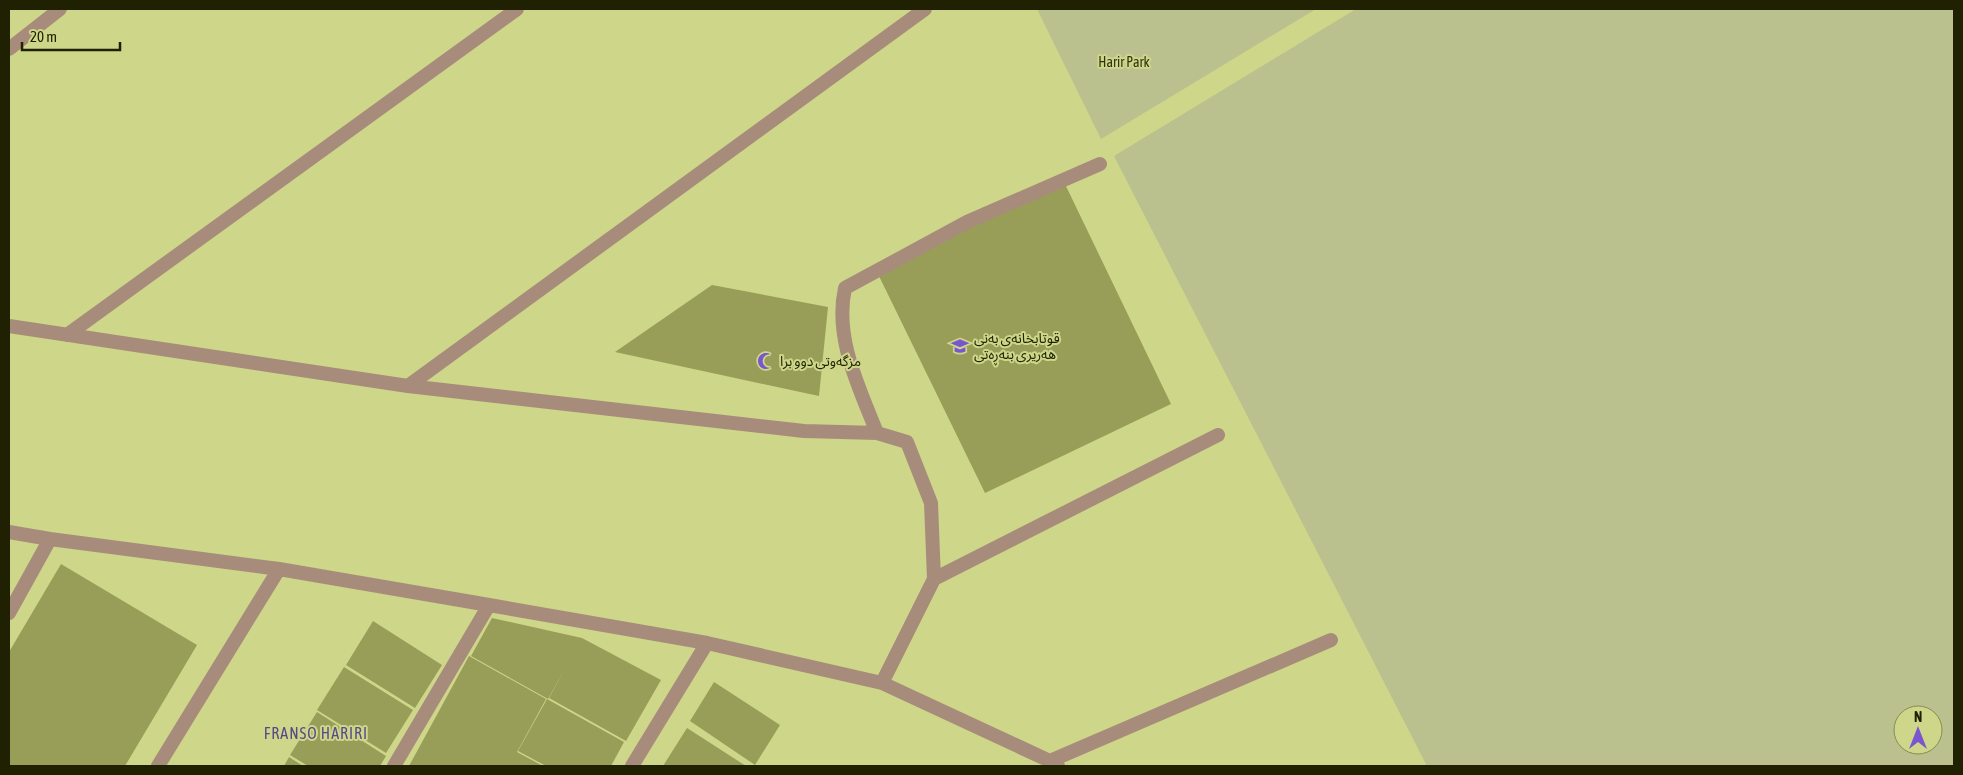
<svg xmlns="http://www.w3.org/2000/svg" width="1963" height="775" viewBox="0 0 1963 775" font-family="'Asap Condensed','Noto Sans Arabic',sans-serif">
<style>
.green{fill:#bac08e;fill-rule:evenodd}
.building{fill:#989e57}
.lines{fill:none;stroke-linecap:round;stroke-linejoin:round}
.minor{stroke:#a88c7b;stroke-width:14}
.labels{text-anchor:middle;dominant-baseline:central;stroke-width:4;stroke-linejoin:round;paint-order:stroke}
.park-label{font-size:14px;fill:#303313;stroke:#ced689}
.poi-label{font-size:14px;fill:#1f2102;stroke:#ced689;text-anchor:start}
.quarter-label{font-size:16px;letter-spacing:1px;fill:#584988;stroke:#ced689}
</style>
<rect width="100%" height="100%" fill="#ced689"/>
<path class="green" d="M 1037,9 L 1316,9 L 1101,139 Z
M 1356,9 L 1954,9 L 1954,766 L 1427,766 L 1114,156 ZM 1903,715 L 1933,715 L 1933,745 L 1903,745 Z"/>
<path class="building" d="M 1064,182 L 1171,404 L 985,493 L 877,272 Z
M 712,285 L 828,307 L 819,396 L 615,352 Z
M 61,564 L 197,645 L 125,766 L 9,766 L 9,652 Z
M 492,618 L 582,638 L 661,680 L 626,741 L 549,698 L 565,669 L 548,699 L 471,656 Z
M 373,621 L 442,665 L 415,708 L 346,665 Z
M 469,656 L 546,699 L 517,752 L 543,766 L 409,766 Z
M 344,667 L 413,710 L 386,753 L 317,710 Z
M 714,682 L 780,725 L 755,765 L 690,721 Z
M 547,699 L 624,742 L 611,766 L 546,766 L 518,751 Z
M 317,712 L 386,756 L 380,766 L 308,766 L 290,755 Z
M 687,728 L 746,766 L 663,766 Z
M 289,757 L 303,766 L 284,766 Z"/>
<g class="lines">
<path class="minor" d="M 9,49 L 60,9
M 9,326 L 408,386 L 925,9
M 67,335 L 517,9
M 408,386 L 804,431 L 877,433 L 907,442 L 931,503 L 934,579 L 882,683
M 877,433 C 859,387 834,338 845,288 L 967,222 L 1100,164
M 9,532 L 50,539 L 9,613
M 50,539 L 279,569 L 158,766
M 279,569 L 489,605 L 394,766
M 934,579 L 1218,435
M 489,605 L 707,643 L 632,766
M 707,643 L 882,683 L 1050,761 L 1058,766
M 1050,761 L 1331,640"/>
</g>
<defs>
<g id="school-bare" transform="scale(1.35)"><path d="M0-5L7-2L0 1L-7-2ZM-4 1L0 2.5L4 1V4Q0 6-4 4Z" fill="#7955cf" stroke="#ced689" stroke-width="2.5" paint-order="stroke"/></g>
<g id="mosque-bare" transform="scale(1.35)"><path d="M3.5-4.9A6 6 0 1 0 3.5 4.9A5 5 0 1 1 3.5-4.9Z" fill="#7955cf" stroke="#ced689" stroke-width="2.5" paint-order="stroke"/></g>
</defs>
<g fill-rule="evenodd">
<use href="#school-bare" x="960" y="346"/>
<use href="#mosque-bare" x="766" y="361"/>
</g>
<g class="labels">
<g class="park-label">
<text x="1124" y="62">Harir Park</text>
</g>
<g class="poi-label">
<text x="974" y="338">قوتابخانەی بەنی<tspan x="974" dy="16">هەریری بنەڕەتی</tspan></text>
<text x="780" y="361">مزگەوتی دوو برا</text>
</g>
<g class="quarter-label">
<text x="316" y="733">FRANSO HARIRI</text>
</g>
</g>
<rect width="1963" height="775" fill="none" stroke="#1f2102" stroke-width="20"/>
<g transform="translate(1918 730)"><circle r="24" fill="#ced689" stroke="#888e53"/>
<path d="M0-4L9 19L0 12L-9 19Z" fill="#7955cf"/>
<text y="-8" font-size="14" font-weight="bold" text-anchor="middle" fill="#1f2102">N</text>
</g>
<path d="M22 42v8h98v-8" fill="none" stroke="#1f2102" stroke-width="2.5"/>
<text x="30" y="42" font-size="15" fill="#1f2102" stroke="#ced689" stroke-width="4" paint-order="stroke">20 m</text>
</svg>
